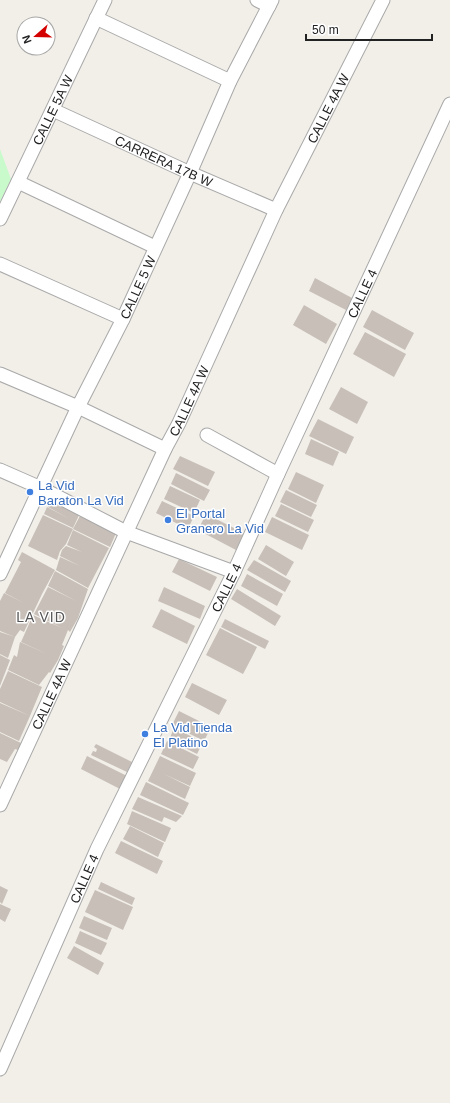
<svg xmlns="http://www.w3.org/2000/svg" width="450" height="1103" viewBox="0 0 450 1103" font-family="Arial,sans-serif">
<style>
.park{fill:#c8facc}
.building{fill:#c7bfb8}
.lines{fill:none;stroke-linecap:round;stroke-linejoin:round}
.minor-casing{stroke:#a9a9a9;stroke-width:15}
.minor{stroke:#fff;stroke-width:13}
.shop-dot{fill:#3f7fe0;stroke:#fff;stroke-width:1.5}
.labels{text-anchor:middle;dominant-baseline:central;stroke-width:3;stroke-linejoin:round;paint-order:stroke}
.street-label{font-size:13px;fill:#222;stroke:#fff}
.shop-label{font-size:13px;fill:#366cbe;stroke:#fff;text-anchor:start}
.neighbourhood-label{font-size:14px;letter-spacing:1px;fill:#555;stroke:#fff}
</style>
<rect width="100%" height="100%" fill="#f2efe9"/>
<path class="park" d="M 0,149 L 11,179 L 0,202 Z"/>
<path class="building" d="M 315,278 L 352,298 L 346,310 L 309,291 Z
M 304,305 L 337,324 L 326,344 L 293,325 Z
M 372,310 L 414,333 L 405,350 L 363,327 Z
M 365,332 L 406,354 L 394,377 L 353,354 Z
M 341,387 L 368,402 L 357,424 L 329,409 Z
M 318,419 L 354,437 L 346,454 L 309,436 Z
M 311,439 L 339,452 L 333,466 L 305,454 Z
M 180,456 L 215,472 L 208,486 L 173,469 Z
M 296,472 L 324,485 L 316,503 L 288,489 Z
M 176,473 L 210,490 L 204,501 L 171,484 Z
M 170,486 L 200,500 L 194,513 L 164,499 Z
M 286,490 L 317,505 L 311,517 L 280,502 Z
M 52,499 L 80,513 L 73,528 L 44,514 L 47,507 L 70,519 L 48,507 Z
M 162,501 L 194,516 L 188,529 L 156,513 Z
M 281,504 L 314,520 L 308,532 L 275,516 Z
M 81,514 L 116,533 L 110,547 L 73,529 Z
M 206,514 L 244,533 L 236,550 L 198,530 Z
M 43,515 L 73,529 L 66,544 L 60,551 L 57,560 L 28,546 Z
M 272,517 L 309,535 L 302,550 L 265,532 Z
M 73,530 L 109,548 L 88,588 L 56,570 L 60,557 L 80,566 L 60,556 L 62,550 L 66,546 L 82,552 L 67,545 Z
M 266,545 L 294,562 L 286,576 L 258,559 Z
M 22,552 L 55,570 L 42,594 L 25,584 L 42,594 L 24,632 L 20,630 L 15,637 L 0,631 L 0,601 L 4,593 L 24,603 L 5,593 L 21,562 L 18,560 Z
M 179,559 L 217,577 L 210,591 L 172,572 Z
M 254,560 L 291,581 L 285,592 L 247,570 Z
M 55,571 L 88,589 L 78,618 L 70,632 L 68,630 L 62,645 L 64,646 L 58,660 L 50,673 L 49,672 L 39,685 L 8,670 L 14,655 L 17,657 L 20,642 L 47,654 L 21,642 L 33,615 L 62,628 L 34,614 L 48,587 L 76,601 L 48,586 Z
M 247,574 L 283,594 L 277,606 L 241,586 Z
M 164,587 L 205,606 L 200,619 L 158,601 Z
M 237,589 L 281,616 L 275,626 L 231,599 Z
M 161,609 L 195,626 L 187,644 L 152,627 Z
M 225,619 L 269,641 L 265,649 L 221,627 Z
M 220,628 L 257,647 L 251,659 L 223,645 L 251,659 L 243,674 L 206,655 Z
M 0,632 L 15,637 L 8,658 L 0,654 Z
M 0,655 L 10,660 L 0,686 Z
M 8,671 L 42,687 L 30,716 L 0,702 L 0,689 Z
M 192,683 L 227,700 L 219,715 L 185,697 Z
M 0,703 L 30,716 L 19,741 L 0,732 Z
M 179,711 L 211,727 L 204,741 L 172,725 Z
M 174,728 L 203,742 L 197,754 L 169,740 Z
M 0,733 L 21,743 L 18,750 L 15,749 L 7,762 L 0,759 Z
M 167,741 L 199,757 L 193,769 L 161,754 Z
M 96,744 L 132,762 L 127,772 L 91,755 L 93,751 L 96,752 L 97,749 L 94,747 Z
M 87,756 L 127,776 L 120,789 L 81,769 Z
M 160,756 L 196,773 L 190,786 L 164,774 L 190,787 L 185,799 L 148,781 Z
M 146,782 L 189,803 L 183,815 L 140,795 Z
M 138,797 L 182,816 L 176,822 L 164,817 L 162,822 L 132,809 Z
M 132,811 L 171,828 L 165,842 L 127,824 Z
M 130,826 L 164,843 L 158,857 L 123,839 Z
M 121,841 L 163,861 L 157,874 L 115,853 Z
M 101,882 L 135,898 L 132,905 L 98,889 Z
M 0,886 L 8,890 L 2,904 L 0,902 Z
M 95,890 L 133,907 L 123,930 L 85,912 Z
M 0,904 L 11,909 L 5,922 L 0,919 Z
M 84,916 L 112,928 L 107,940 L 79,928 Z
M 80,931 L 107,943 L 101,955 L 75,943 Z
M 74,946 L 104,963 L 98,975 L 67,958 Z"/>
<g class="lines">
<g class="minor-casing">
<g id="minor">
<path d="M 257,0 L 269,6"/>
<path d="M 96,18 L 230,81"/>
<path id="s1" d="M 53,110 L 190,173 L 276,210"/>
<path d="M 18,182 L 155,247"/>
<path id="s2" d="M 0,219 L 105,0"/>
<path d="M 0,264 L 123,319"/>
<path d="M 0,374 L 78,407 L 165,449"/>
<path d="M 207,435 L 278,474"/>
<path d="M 0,470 L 41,488 L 126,532 L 234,572"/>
<path id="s3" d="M 0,574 L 78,407 L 123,319 L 190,173 L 230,81 L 272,0"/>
<path id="s4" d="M 0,805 L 165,449 L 179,423 L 276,210 L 383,0"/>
<path id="s5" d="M 0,1069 L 97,849 L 234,572 L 278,474 L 450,104"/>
</g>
</g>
<use href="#minor" class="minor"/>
</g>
<g class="shop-dot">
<circle cx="30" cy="492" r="4"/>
<circle cx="168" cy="520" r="4"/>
<circle cx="145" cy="734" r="4"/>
</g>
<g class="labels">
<g class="street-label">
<text stroke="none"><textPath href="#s4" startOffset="770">CALLE 4A W</textPath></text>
<text stroke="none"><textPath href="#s2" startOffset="121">CALLE 5A W</textPath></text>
<text stroke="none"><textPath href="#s1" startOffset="122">CARRERA 17B W</textPath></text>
<text stroke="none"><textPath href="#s3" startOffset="318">CALLE 5 W</textPath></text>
<text stroke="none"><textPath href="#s5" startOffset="856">CALLE 4</textPath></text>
<text stroke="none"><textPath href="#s4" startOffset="446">CALLE 4A W</textPath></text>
<text stroke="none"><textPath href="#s5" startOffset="532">CALLE 4</textPath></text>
<text stroke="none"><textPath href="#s4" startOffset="122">CALLE 4A W</textPath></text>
<text stroke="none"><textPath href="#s5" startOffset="208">CALLE 4</textPath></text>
</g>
<g class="shop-label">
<text x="38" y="485">La Vid<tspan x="38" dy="15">Baraton La Vid</tspan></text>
<text x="176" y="513">El Portal<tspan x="176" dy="15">Granero La Vid</tspan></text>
<text x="153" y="727">La Vid Tienda<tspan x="153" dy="15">El Platino</tspan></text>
</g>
<g class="neighbourhood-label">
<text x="41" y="617">LA VID</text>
</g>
</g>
<g transform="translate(36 36) rotate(250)"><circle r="19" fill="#ffffff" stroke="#a7a7a7"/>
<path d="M0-3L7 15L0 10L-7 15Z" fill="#d40000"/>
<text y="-6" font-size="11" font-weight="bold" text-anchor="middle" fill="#222222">N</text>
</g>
<path d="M306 34v6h126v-6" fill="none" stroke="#222222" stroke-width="2"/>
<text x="312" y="34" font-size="12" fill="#222222" stroke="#ffffff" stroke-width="3" paint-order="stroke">50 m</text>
</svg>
